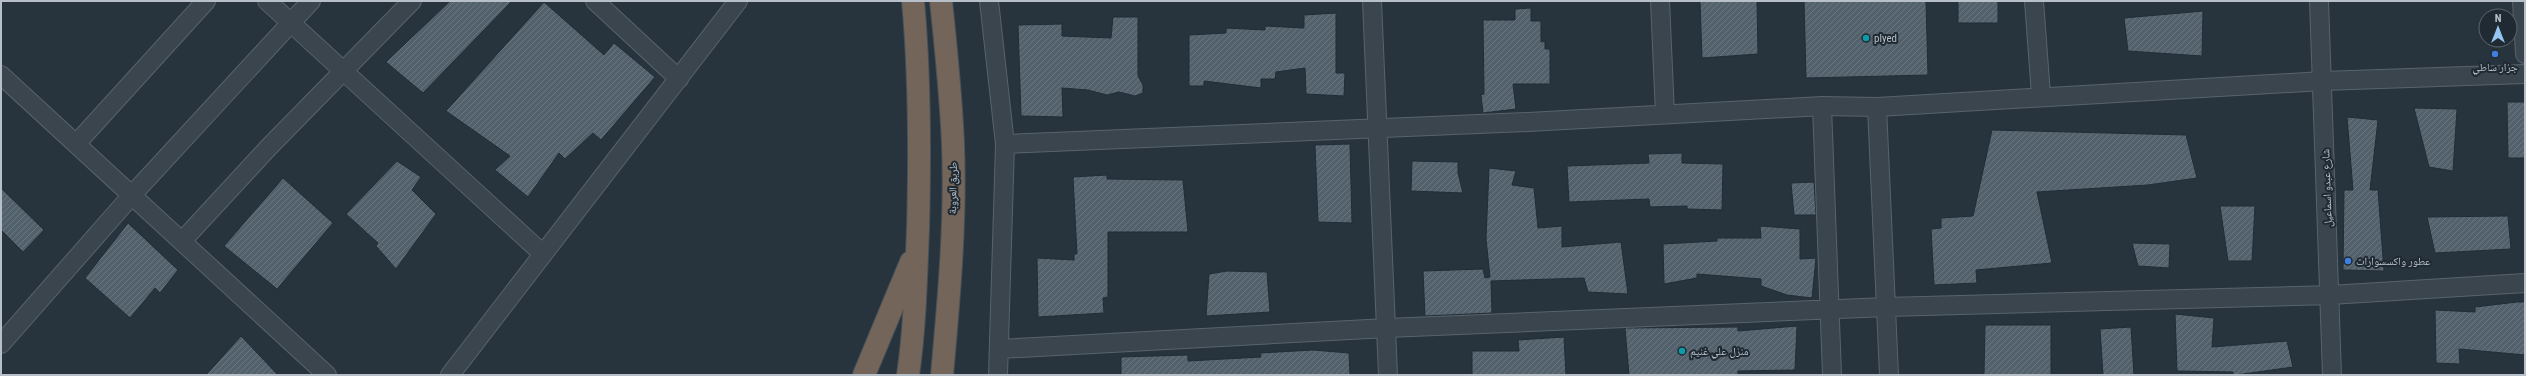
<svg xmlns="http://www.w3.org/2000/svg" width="2526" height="376" viewBox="0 0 2526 376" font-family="'Roboto Condensed','Noto Naskh Arabic',sans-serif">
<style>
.building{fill:url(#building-hatch);stroke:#222c35}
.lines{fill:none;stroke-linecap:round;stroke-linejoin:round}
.street-casing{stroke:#59636c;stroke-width:20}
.highway-casing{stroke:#465059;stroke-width:24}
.street{stroke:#3b454e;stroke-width:18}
.highway{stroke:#736559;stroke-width:22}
.culture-dot{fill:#0f9aa8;stroke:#202a33;stroke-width:1.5}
.shop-dot{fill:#3f7fe0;stroke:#202a33;stroke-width:1.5}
.labels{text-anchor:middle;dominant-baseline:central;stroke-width:4;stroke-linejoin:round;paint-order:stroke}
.poi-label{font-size:11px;fill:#b7c0c9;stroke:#202a33;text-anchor:start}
.street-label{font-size:11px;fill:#b7c0c9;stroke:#202a33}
</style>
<defs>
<pattern id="building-hatch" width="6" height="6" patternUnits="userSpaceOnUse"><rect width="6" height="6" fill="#52616b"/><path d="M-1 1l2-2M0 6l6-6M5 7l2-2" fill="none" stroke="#69767f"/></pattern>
</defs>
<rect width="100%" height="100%" fill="#27343e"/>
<path class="building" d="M 450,1 L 512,1 L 423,93 L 386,62 Z
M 1700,1 L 1757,1 L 1758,54 L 1702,58 Z
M 1804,1 L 1926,1 L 1928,75 L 1806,78 Z
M 1958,1 L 1998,1 L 1998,23 L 1958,23 Z
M 544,2 L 604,55 L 614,43 L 655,77 L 601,140 L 593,133 L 565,159 L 559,153 L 528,197 L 495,170 L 510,156 L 446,111 Z
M 1531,8 L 1531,21 L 1541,21 L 1541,42 L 1545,41 L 1545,49 L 1550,49 L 1550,84 L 1513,84 L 1516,109 L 1483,113 L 1481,95 L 1484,94 L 1483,20 L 1515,20 L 1515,9 Z
M 2203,11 L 2202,56 L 2128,51 L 2124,18 Z
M 1336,13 L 1336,73 L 1345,73 L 1344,96 L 1306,94 L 1305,68 L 1276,72 L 1275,79 L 1261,79 L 1261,88 L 1204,81 L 1204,86 L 1189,86 L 1189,35 L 1226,33 L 1226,28 L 1265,30 L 1265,26 L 1304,28 L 1304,15 Z
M 1113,17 L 1138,17 L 1138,76 L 1143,85 L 1143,93 L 1135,96 L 1119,92 L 1107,95 L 1088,90 L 1062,88 L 1063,117 L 1021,116 L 1018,25 L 1062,24 L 1062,36 L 1111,38 Z
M 2507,102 L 2525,102 L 2525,158 L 2508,158 Z
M 2414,108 L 2457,109 L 2453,171 L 2429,167 Z
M 2347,117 L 2378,120 L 2370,190 L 2378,190 L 2384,271 L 2343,270 L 2344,190 L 2353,190 Z
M 1992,130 L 2186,135 L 2197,178 L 2148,185 L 2037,192 L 2052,263 L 1976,270 L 1977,283 L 1934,285 L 1931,229 L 1941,228 L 1941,218 L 1973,216 Z
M 1350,144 L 1352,223 L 1318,222 L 1315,145 Z
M 1682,153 L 1682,163 L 1723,164 L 1722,210 L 1687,209 L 1687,206 L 1650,207 L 1649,199 L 1569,202 L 1567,166 L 1649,163 L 1648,154 Z
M 397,161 L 421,177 L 412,190 L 436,214 L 396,269 L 376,246 L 378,243 L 346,214 Z
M 1412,161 L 1458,162 L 1458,173 L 1463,193 L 1411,191 Z
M 1489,168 L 1516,171 L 1512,185 L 1534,188 L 1538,228 L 1562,226 L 1562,247 L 1621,242 L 1628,294 L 1588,292 L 1584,278 L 1491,281 L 1492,313 L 1425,316 L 1423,271 L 1483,269 L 1485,278 L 1490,277 L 1486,239 Z
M 1107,175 L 1107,179 L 1183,180 L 1188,232 L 1108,232 L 1108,297 L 1103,298 L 1104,313 L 1038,317 L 1037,258 L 1074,260 L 1074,254 L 1077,254 L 1073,177 Z
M 283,178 L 333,223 L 277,289 L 224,246 Z
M 1814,182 L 1816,215 L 1794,215 L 1791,183 Z
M 1,188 L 44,230 L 23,252 L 1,230 Z
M 2220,206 L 2255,206 L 2252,261 L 2228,261 Z
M 2508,216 L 2511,249 L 2435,253 L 2427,217 Z
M 128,223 L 178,270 L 160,293 L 155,288 L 130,318 L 85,278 Z
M 1760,226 L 1800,229 L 1800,259 L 1816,258 L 1812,298 L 1787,295 L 1761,286 L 1761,279 L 1697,274 L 1697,278 L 1664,284 L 1663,244 L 1717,241 L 1717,238 L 1761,238 Z
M 2132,243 L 2170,244 L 2169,268 L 2138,266 Z
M 1227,271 L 1267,272 L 1270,312 L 1206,316 L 1209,274 Z
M 2517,302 L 2525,302 L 2525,355 L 2459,349 L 2460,364 L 2436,363 L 2435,310 L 2475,312 L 2475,307 Z
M 2175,314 L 2214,318 L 2212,347 L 2287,341 L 2293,367 L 2236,375 L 2233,375 L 2233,372 L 2177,371 Z
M 1985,325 L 2051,325 L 2051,375 L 1984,375 Z
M 1797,326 L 1795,370 L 1738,371 L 1738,375 L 1629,375 L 1625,328 L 1738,327 L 1738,331 Z
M 2131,327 L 2134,375 L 2103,375 L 2100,329 Z
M 241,336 L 278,375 L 206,375 Z
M 1564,337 L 1566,375 L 1472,375 L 1472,351 L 1519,351 L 1518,340 Z
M 1313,350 L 1349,353 L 1350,375 L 1121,375 L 1121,357 L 1188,355 L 1188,361 L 1261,357 L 1260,353 Z"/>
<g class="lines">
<g class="street-casing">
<path id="street" d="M 267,1 L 543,254
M 595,1 L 679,79
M 989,1 L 1005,144 L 998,375
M 1372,1 L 1388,375
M 1660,1 L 1665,114
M 2034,1 L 2041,95
M 2319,1 L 2332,375
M 2522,1 L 2525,54
M 1,75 L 327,375
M 1822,106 L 1832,375
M 1877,107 L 1889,375
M 76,144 L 206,1
M 1005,144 L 1528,122 L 1822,106 L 1877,107 L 2323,81 L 2525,74
M 183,240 L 268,148 L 412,1
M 1,344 L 132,195 L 311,1
M 1000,349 L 1387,328 L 1887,307 L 2330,295 L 2525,283
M 450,375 L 738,1"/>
</g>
<g class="highway-casing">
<path id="highway" d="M 941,1 C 946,48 951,96 953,144 C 956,221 949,298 942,375
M 864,375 L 911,262
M 908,375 C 915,327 916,278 918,229 C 920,153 920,77 913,1"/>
</g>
<use href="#street" class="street"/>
<use href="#highway" class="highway"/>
</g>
<g class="culture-dot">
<circle cx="1866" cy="38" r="4"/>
<circle cx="1682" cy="351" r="4"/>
</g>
<g class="shop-dot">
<circle cx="2495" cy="54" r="4"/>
<circle cx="2348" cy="261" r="4"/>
</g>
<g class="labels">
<g class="poi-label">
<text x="1874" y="38">plyed</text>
<text x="2495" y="67" text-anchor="middle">جزار ساطي</text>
<text x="2356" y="261">عطور واكسسوارات</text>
<text x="1690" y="351">منزل علي غنيم</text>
</g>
<g class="street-label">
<text transform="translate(953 188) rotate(-89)">طريق العروبة</text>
<text transform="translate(2327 188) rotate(-92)">شارع عبدو اسماعيل</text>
</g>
</g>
<rect width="2526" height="376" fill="none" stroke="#b7c0c9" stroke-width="4"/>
<g transform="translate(2498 28)"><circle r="19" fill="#202a33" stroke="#5c666f"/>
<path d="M0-3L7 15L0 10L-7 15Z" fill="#95c4f0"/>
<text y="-6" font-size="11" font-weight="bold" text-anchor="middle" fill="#b7c0c9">N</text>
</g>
</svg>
